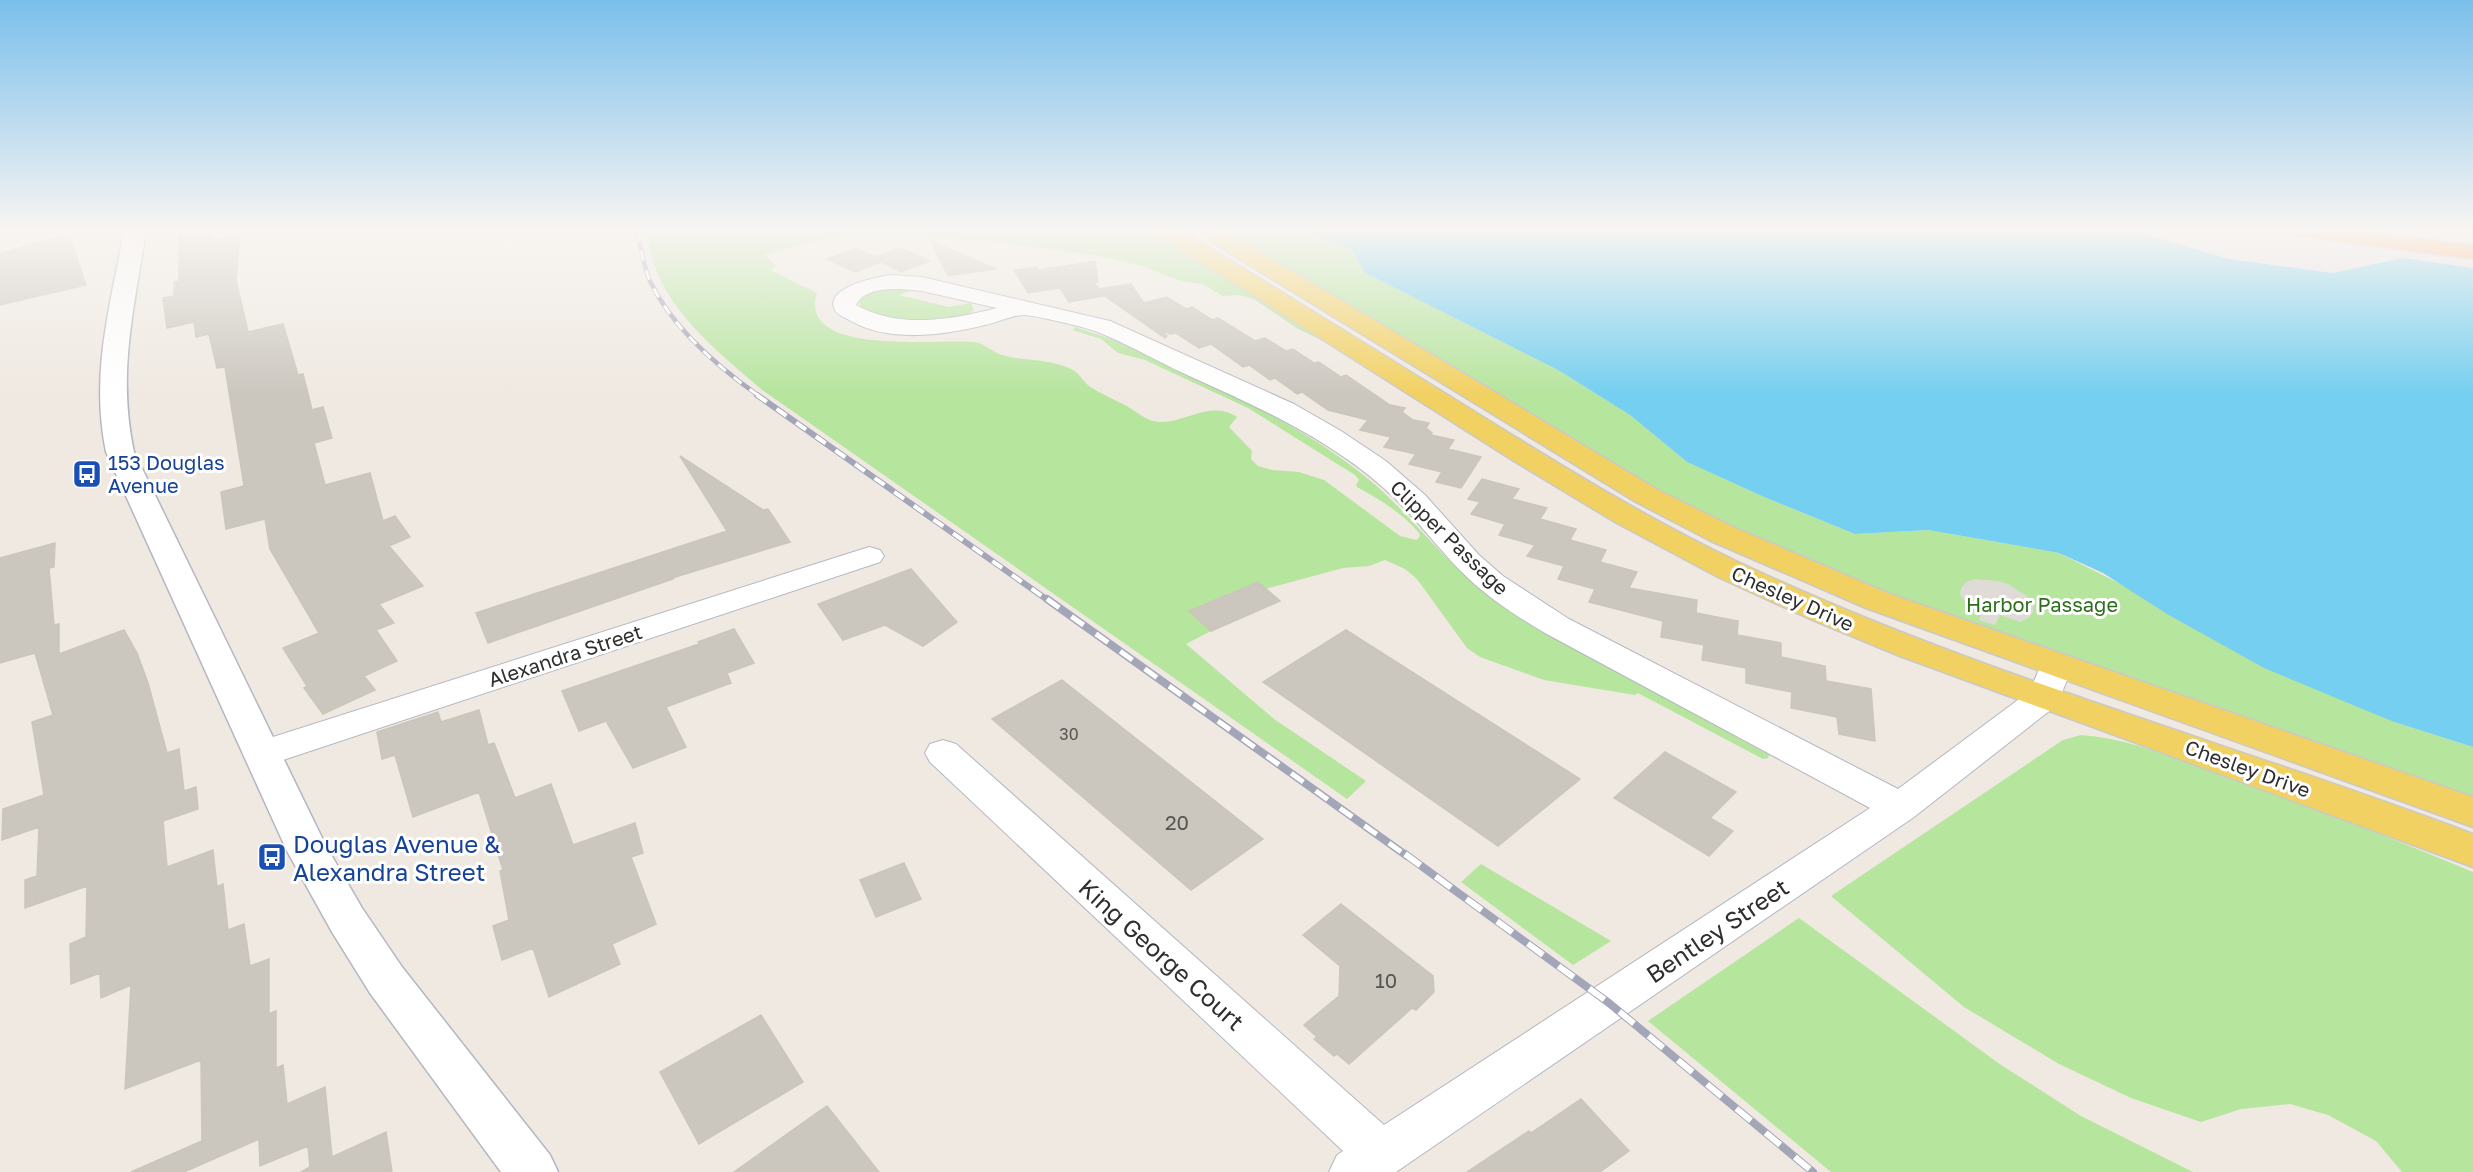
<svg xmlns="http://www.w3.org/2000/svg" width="2473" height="1172" viewBox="0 0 2473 1172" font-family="'Golos Text',sans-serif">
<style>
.industrial{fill:#e3e1e8}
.green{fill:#b6e59e}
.plaza{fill:#dfdcd8}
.water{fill:#75cff0}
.building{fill:#cbc7bf;stroke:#cbc5ba;stroke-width:1.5}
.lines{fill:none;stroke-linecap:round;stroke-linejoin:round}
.street-casing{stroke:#b4b7c1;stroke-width:2}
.secondary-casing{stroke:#b4b7c1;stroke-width:3}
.primary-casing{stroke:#c9c9c9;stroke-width:3}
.highway-casing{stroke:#c9c9c9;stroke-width:3}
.street{fill:#fff;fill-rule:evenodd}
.secondary{fill:#fff;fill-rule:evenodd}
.primary{fill:#f2d163;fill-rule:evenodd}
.highway{fill:#ffa35c;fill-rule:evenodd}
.rail-far3-casing{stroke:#a3a6b8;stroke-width:4.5}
.rail-far2-casing{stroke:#a3a6b8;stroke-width:6}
.rail-far1-casing{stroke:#a3a6b8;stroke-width:8}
.rail-casing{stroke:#a3a6b8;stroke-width:8}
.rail-far3{stroke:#fff;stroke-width:3;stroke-dasharray:10;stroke-linecap:butt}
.rail-far2{stroke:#fff;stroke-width:4;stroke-dasharray:12;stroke-linecap:butt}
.rail-far1{stroke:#fff;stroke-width:5;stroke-dasharray:15;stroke-linecap:butt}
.rail{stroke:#fff;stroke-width:6;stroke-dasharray:19;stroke-linecap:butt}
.labels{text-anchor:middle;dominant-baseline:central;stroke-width:6;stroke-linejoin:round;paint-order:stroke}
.number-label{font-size:16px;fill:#555452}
.transit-label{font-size:20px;fill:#164399;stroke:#fff;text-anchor:start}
.street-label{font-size:20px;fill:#2e2e2e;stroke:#fff}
.park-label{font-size:20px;fill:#2c6e1b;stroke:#fff}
.near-number-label{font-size:20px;fill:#555452}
.near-transit-label{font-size:24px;fill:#164399;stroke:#fff;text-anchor:start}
.near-street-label{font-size:24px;fill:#2e2e2e;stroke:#fff}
</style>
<rect width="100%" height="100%" fill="#efe9e1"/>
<path class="industrial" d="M 2134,231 L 2473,231 L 2473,268 L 2403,258 L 2333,273 L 2229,259 Z"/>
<path class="green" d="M 647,231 L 1153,231 L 1319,339 L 1298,329 L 1255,300 L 1240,295 L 1223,296 L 1202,284 L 1180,281 L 1142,266 L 1088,254 L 988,241 L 895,236 L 844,237 L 819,240 L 765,255 L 776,266 L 770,270 L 817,293 C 797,358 941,338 974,342 C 984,343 992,352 1002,355 C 1026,362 1050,358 1073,370 C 1079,373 1083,381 1089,386 C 1101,394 1113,399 1125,405 C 1134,410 1143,418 1153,421 C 1181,428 1207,398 1237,417 L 1229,427 L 1252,451 L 1251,459 L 1258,466 L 1272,470 L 1299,472 L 1324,480 L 1400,536 L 1416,540 L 1419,538 L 1420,534 C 1404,514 1379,499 1357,487 L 1356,485 L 1359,480 L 1355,475 L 1248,408 L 1145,360 L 1118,353 L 1101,339 L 1073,330 L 1075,327 L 1111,339 C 1198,380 1291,416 1367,478 C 1399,504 1424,536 1454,565 C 1481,592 1513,613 1545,633 L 1769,755 L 1768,758 L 1763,759 L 1638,693 L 1635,695 L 1544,680 L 1480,657 L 1467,648 L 1417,579 L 1405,569 L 1385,560 L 1369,566 L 1343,568 L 1265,589 L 1211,631 L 1186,644 L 1274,719 L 1366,781 L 1347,799 L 761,389 C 711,346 653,301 647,231 Z
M 1209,231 L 1304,231 L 1352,250 L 1365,273 L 1558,370 L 1630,415 L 1687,462 L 1764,497 L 1855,534 L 1928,530 L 2059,553 L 2394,722 L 2473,747 L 2473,812 L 1722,534 Z
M 898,287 L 913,290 L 899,295 L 949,307 L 971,303 L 974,310 C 956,324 899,324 877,316 C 871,313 866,310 860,307 L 860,301 C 869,290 884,289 898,287 Z
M 2081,735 C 2128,738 2173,758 2217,773 C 2304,803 2388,837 2473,872 L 2473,1172 L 2402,1172 L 2376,1141 L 2328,1115 L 2290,1104 L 2241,1109 L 2201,1122 L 2131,1098 L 2059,1064 L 1964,1007 L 1831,896 L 2063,740 Z
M 1481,864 L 1611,941 L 1573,965 L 1461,882 Z
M 1799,918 L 2001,1065 L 2081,1116 L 2193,1172 L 1831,1172 L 1648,1021 Z"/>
<path class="plaza" d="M 1975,579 L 1998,581 L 2010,585 L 2028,597 L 2033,606 L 2033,612 L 2029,618 L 2020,622 L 2000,615 L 1995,625 L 1979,620 L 1984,609 L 1965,602 L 1960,594 L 1961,588 L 1966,582 Z"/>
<path class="water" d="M 1304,231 L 2134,231 L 2229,259 L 2333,273 L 2403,258 L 2473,268 L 2473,747 L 2394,722 L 2264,668 L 2167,614 L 2103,573 L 2059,553 L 1928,530 L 1855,534 L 1764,497 L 1687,462 L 1630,415 L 1558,370 L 1365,273 L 1352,250 Z"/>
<path class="building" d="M 179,231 L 212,231 L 211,240 L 240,235 L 236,280 L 248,332 L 283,324 L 298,375 L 303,374 L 312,410 L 323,407 L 332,438 L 314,443 L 325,485 L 370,473 L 383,521 L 395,516 L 410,537 L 389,546 L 423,586 L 379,604 L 394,623 L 376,630 L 397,661 L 364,676 L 375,690 L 323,714 L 304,688 L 307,686 L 283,648 L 319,633 L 270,549 L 265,519 L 226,529 L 221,492 L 244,486 L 225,367 L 217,368 L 209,334 L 196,337 L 194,322 L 167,328 L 163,298 L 174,296 L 174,282 L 179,281 Z
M 59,237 L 70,238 L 86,285 L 0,305 L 0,253 Z
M 931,241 L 996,269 L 948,276 Z
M 856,248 L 875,257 L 901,248 L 930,261 L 901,272 L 881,262 L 855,272 L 827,259 Z
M 1095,261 L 1098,282 L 1094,282 L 1099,289 L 1131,284 L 1144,303 L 1167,297 L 1186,309 L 1192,307 L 1212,320 L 1218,318 L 1255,341 L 1265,338 L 1286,351 L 1293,349 L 1314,363 L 1319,362 L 1341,377 L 1346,375 L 1390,405 L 1405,408 L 1402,412 L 1413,420 L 1429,423 L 1426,428 L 1432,433 L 1431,435 L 1454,440 L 1448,449 L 1481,457 L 1461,488 L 1436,482 L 1442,472 L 1409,464 L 1416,454 L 1384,447 L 1391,437 L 1360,430 L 1368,420 L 1328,410 L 1302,392 L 1297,394 L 1275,378 L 1270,380 L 1249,365 L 1243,367 L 1211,344 L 1199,348 L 1176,333 L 1170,334 L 1162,329 L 1167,336 L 1165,338 L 1102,294 L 1104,296 L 1069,302 L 1060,288 L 1028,293 L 1014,270 L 1037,267 L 1038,270 Z
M 680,456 L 763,510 L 768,509 L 790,542 L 672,578 L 673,579 L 488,643 L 476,613 L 727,531 Z
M 1482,479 L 1519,489 L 1512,499 L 1547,508 L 1540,519 L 1576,529 L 1570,540 L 1606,550 L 1600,562 L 1637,572 L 1629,588 L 1697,600 L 1696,613 L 1738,621 L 1737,635 L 1781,643 L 1781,657 L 1825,666 L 1826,681 L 1871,689 L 1875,741 L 1839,734 L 1837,717 L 1791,708 L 1792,692 L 1746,683 L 1746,668 L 1702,660 L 1704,645 L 1661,637 L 1663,621 L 1589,602 L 1595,589 L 1558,579 L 1564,566 L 1527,556 L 1535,545 L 1499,535 L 1505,524 L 1471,514 L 1480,502 L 1468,499 Z
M 55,543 L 54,567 L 49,568 L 54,625 L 59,624 L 59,654 L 124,630 L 137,653 L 148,683 L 167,753 L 179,749 L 184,791 L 196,787 L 198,809 L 163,821 L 167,867 L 213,850 L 217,887 L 223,884 L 228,930 L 244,924 L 250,966 L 269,959 L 269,1014 L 276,1011 L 276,1068 L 283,1065 L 287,1104 L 325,1087 L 332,1157 L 386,1132 L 392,1172 L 301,1172 L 310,1167 L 308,1146 L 260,1166 L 259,1139 L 184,1172 L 131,1172 L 202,1141 L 201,1060 L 125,1089 L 131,985 L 101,998 L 100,973 L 71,984 L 70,944 L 86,937 L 87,886 L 25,908 L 25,880 L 37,876 L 39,827 L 2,840 L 3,809 L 44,795 L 32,722 L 53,715 L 35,653 L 0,663 L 0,558 Z
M 911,569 L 957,622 L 923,646 L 885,625 L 843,640 L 818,604 Z
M 1258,582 L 1280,601 L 1211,631 L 1189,611 Z
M 734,629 L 754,663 L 727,673 L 731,683 L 666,707 L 686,747 L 633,768 L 606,721 L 579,731 L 562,691 L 699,644 L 698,642 Z
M 1346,630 L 1580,779 L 1498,846 L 1263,682 Z
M 1062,680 L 1148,748 L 1263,839 L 1191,890 L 992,719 Z
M 479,710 L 488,745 L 494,743 L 515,798 L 551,784 L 573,845 L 635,823 L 643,853 L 631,857 L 656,924 L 612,944 L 620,964 L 549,997 L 533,948 L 502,960 L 493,926 L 509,920 L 500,871 L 503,870 L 479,792 L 413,817 L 395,755 L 382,759 L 377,732 L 438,712 L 441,722 Z
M 1665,752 L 1736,792 L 1710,818 L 1733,831 L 1709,856 L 1614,798 Z
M 904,863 L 921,899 L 876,917 L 860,880 Z
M 1341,904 L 1433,976 L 1434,992 L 1416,1010 L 1412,1008 L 1349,1064 L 1337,1054 L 1334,1056 L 1314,1039 L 1317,1037 L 1304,1025 L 1339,996 L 1340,966 L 1303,935 Z
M 761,1015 L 803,1082 L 699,1144 L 660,1072 Z
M 1581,1099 L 1629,1151 L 1600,1172 L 1467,1172 L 1529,1131 L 1531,1133 Z
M 827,1106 L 879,1172 L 734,1172 L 818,1112 Z"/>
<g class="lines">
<g class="street-casing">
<path id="street" d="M 891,275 L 922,277 L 1110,321 L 1294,404 L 1341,431 L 1386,461 L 1425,495 L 1479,555 L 1503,576 L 1569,619 L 1898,789 L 2030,691 L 2044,657 L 2056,654 L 2068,657 L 2073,665 L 2057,705 L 1914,817 L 1396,1172 L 1329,1172 L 1337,1155 L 1343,1151 L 930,762 L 925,753 L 930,744 L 943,740 L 956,744 L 1384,1125 L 1870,808 L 1545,633 C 1518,617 1491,600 1468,578 C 1436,548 1412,511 1378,483 C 1320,434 1253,405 1185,374 C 1155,360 1126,343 1095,331 C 1084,327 1034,315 1024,315 C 1012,315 997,323 985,325 C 945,335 889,343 851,321 C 846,318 835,314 834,308 C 827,286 878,277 891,275 ZM 902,289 L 922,291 L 997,308 C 951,320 899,329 856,305 C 864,289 886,289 902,289 Z
M 869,547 L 880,550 L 884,556 L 880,562 L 274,763 L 261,767 L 248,763 L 243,754 L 248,745 Z"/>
</g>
<g class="secondary-casing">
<path id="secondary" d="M 124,231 L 146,231 C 134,309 117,373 134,452 L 326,846 L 362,908 L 402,967 L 550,1155 L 558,1172 L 501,1172 L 370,993 L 332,932 L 287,851 L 106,452 C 90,373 110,308 124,231 Z"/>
</g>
<g class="primary-casing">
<path id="primary" d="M 1157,231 L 1183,231 C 1270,285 1358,339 1446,394 C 1541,453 1637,514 1738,562 C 1975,674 2229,742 2473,834 L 2473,867 L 1900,656 L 1808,618 L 1718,577 L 1615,522 L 1514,461 L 1160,236 Z
M 1210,231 L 1226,231 L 1658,490 L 1733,527 L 1890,594 L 2473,797 L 2473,827 L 1866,608 L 1711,541 L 1636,502 L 1210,241 L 1207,236 Z"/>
</g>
<g class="highway-casing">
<path id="highway" d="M 2294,231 L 2356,231 L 2473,245 L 2473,259 L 2305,237 L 2297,236 Z"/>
</g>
<use href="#street" class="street"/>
<use href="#secondary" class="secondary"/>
<use href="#primary" class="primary"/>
<use href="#highway" class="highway"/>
<g class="rail-far3-casing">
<path id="rail-far3" d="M 638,231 C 641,248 643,265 650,281 C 672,328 718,367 759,396"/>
</g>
<g class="rail-far2-casing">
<path id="rail-far2" d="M 757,395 L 1049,601"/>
</g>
<g class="rail-far1-casing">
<path id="rail-far1" d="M 1047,599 L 1407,856"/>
</g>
<g class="rail-casing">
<path id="rail" d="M 1405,854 L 1609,1003 L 1813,1172"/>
</g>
<use href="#rail-far3" class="rail-far3"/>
<use href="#rail-far2" class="rail-far2"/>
<use href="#rail-far1" class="rail-far1"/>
<use href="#rail" class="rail"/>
</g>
<linearGradient id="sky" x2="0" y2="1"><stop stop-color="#7abfeb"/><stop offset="0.58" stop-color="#f8f5f2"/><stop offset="1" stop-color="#f8f5f2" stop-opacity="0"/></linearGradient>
<rect width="2473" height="395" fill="url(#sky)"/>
<defs>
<g id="bus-square" transform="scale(1.5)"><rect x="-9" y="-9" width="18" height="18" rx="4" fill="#1a4fb4" stroke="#fff"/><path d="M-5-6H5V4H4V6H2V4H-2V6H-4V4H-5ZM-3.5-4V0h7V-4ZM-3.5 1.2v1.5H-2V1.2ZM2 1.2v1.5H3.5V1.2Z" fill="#fff"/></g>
</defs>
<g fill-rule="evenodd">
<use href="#bus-square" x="87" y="474"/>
<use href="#bus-square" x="272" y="857"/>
</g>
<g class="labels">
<g class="number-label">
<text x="1069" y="734">30</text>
</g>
<g class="transit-label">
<text x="108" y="462">153 Douglas<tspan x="108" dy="23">Avenue</tspan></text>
</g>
<g class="street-label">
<text transform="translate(1450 537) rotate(44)">Clipper Passage</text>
<text transform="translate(1793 598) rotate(24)">Chesley Drive</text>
<text transform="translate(565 655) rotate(-18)">Alexandra Street</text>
<text transform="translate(2248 768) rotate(20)">Chesley Drive</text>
</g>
<g class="park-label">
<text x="2042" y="604">Harbor Passage</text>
</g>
<g class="near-number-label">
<text x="1177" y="822">20</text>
<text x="1386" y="980">10</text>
</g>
<g class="near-transit-label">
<text x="293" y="843">Douglas Avenue &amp;<tspan x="293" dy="28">Alexandra Street</tspan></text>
</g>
<g class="near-street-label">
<text transform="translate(1717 930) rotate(-34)">Bentley Street</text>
<text transform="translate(1162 954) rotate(42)">King George Court</text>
</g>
</g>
</svg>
